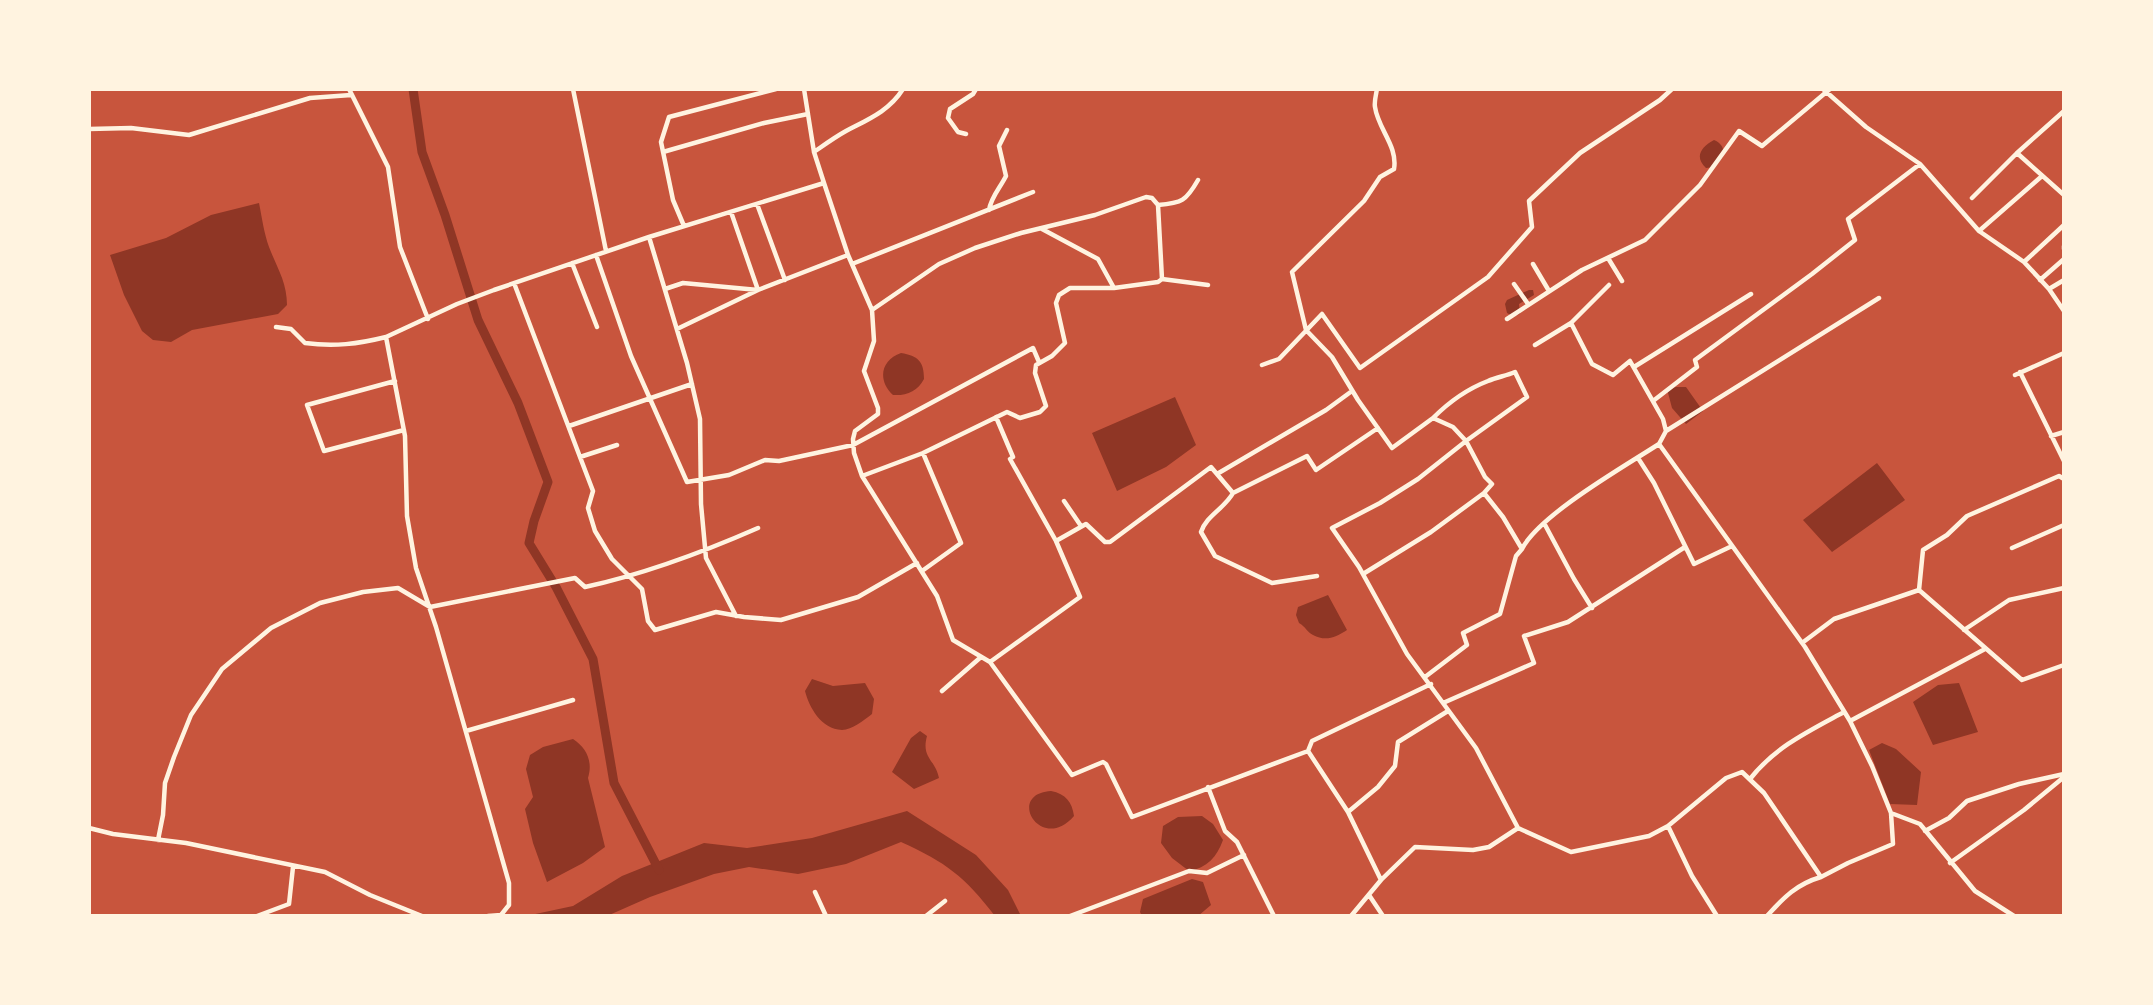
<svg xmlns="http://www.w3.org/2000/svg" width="2153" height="1005" viewBox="0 0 2153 1005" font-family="'Open Sans',sans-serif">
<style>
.water{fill:#8f3625}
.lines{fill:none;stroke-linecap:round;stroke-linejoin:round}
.canal{stroke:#8f3625;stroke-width:9}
.minor{stroke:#fff3e0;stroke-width:4.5}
</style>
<rect width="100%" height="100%" fill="#c8553d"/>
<path class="water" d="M 1714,140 C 1722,143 1725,150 1723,157 L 1715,167 L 1706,168 C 1694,157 1701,147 1714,140 Z
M 259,203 C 262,218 264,233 269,247 C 277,268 287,282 287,305 L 278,314 L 192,330 L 171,342 L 153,340 L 142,331 L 124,295 L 110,255 L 166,238 L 211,215 Z
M 1529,290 L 1533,290 L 1534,295 L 1519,304 L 1520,314 L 1513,316 L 1507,313 L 1505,304 L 1507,300 Z
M 901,353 C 918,356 924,361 924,379 C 918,391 906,396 893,395 C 877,380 881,360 901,353 Z
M 1676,387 L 1686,387 L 1703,411 L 1686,424 L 1672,408 L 1667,389 Z
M 1175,397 L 1196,445 L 1166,467 L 1117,491 L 1092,433 Z
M 1877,463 L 1905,500 L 1832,552 L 1803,520 Z
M 1328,595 L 1347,630 C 1336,637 1326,642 1313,635 C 1307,632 1306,627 1299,623 L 1296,615 L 1298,607 Z
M 812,679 L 833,686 L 865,683 L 874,699 L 872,714 C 864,720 852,730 842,730 C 821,729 809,707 805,691 Z
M 1959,683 L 1978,732 L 1933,745 L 1913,702 L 1938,685 Z
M 920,731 L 927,736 C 921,758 935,759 939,778 L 914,789 L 892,772 L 911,738 Z
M 573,739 C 587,748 593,762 588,778 L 605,847 L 583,863 L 547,882 L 533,843 L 525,809 L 533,797 L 526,769 L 530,755 L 543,747 Z
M 1882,743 L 1896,749 L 1921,772 L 1917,805 L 1890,804 L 1869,750 Z
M 1051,791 C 1066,794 1072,802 1074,816 C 1041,854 1005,794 1051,791 Z
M 907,811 L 976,855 L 1008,890 L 1021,916 L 995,916 C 964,876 947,863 901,842 L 846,864 L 798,874 L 749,867 L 714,874 L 650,897 L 607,916 L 526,916 L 573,906 L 622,876 L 704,843 L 747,848 L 812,838 Z
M 1202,816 L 1213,824 L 1223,840 C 1217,857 1207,868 1189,871 L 1172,858 L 1161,843 L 1163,826 L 1178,817 Z
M 1192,879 L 1203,882 L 1211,905 L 1198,916 L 1142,916 L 1140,912 L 1143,899 Z"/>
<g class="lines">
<path class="canal" d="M 413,89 L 422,152 L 445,215 L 478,320 L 518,403 L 548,482 L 534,521 L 529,543 L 556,587 L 593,659 L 614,783 L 659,870"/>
<path class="minor" d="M 349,89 L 388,167 L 400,247 L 428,319
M 573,89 L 606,251
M 804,89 L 814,152 L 824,183
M 1377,89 C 1376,95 1374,102 1375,107 C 1378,129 1398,146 1394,169 L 1380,177 L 1364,201 L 1292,272 L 1306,330 L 1332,357 L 1358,400 L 1392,448 L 1433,418 L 1453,427 L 1466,441 L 1527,397 L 1515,372 C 1506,376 1497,377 1488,381 C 1467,389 1448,403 1433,418
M 1823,89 L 1866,127 L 1920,164 L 1979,231
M 2064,111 L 2017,153 L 2064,195
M 89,129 L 131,128 L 189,135 L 310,98 L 351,95
M 966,134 L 958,132 L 948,118 L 950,109 L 973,94 L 976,89
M 663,152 L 764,123 L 808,114
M 814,152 C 824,145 835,137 846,131 C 869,119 889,111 903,89
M 1972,198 L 2017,153
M 757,204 L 785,280
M 1158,205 L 1162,279
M 989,210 C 991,197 1000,188 1006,176 L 999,146 L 1007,130
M 684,226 L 673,200 L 661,142 L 669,117 L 776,89
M 1042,229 L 1098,259 L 1114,288
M 649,237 L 687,363 L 700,419 L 701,504 L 706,558 L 736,616
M 2064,246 L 2064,249
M 596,255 L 631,356 L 687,482 L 729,475 L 765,460 L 779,461 L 853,445 L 1033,348 L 1039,362
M 1608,258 L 1622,281
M 2024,262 L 1979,231 L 2042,176
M 572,263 L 597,327
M 852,264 L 1033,192
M 1533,264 L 1549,291
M 2040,280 L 2064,259
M 2064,280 L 2049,289 L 2064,311
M 514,283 L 580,457 L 617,445
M 1514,284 L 1528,304
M 665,289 L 683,283 L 758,290 L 848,255
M 2049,289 L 2024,262 L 2064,225
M 872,310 L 939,264 L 975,248 L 1021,233 L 1095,215 L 1146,197 L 1152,198 L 1158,205 C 1182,203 1186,201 1198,180
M 1507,319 L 1582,270 L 1645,240 L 1700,185 L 1739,131 L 1762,146 L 1830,89
M 1571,323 L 1592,364 L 1613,375 L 1630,361 L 1663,419 L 1666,431 L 1659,444
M 276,327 L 291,329 L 305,343 C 334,347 358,344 386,337
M 677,329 L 758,290 L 731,212
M 1535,345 L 1571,323 L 1609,285
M 1262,365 L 1279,359 L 1322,314 L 1360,368 L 1488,277 L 1532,227 L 1529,201 L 1580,153 L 1660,100 L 1672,89
M 1634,367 L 1751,294
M 2020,372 L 2064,461
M 2015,375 L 2064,353
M 395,381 L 307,405 L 324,451 L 404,430
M 1653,401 L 1697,367 L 1695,360 L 1812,274 L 1855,240 L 1848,219 L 1920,164
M 569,426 L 692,384
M 1666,431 L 1879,298
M 2051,436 L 2064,432
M 580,457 L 593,491 L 588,508 L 595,531 L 612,559 L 642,589 L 648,621 L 655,630 L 716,612 L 744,617 L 781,620 L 858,597 L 917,563
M 1638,458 L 1654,483 L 1694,564 L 1732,546
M 1217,474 L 1326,410 L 1352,391
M 862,476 L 923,453 L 1007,412 L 1020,418 L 1040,412 L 1046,406 L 1035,373 L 1036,365 L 1052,356 L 1065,343 L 1056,303 L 1059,295 L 1070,288 L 1114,288 L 1158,282 L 1162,279 L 1208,285
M 1233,493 C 1225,508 1206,516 1201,532 L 1215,556 L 1272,583 L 1317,576
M 1064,501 L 1081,526
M 1544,523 L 1574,579 L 1592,608
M 1056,541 L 1086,524 L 1105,542 L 1110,542 L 1211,467 L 1233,493 L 1307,456 L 1316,470 L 1378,428
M 2012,548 L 2064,525
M 922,571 L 961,543 L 923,453
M 1363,574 L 1431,532 L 1484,493
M 1919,590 L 1923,550 L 1947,535 L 1967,516 L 2059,476 L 2064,479
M 1964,630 L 2009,600 L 2064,588
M 1802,643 L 1834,619 L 1919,590 L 2022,680 L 2064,665
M 990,662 L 1080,597 L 1056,541 L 1010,459 L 1013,457 L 996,417
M 1425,677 L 1467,645 L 1463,633 L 1500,614 L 1516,556 L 1522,549
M 942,691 L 981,657
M 1443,703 L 1534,663 L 1524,636 L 1568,622 L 1685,547
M 1850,721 L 1985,649
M 466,731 L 573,700
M 1308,751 L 1312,741 L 1431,684
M 1750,779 C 1775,747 1809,731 1844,712
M 1208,787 L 1225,831 L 1237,842 L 1274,916
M 1348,812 L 1378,787 L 1395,766 L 1398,742 L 1448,711
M 1668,826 L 1692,876 L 1717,916
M 89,828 L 113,834 L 186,843 L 325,872 L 370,895 L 422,916
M 1518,828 L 1476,748 L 1407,654 L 1359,567 L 1332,528 L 1380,503 L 1418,479 L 1466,441 L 1485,477 L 1492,484 L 1484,493 L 1503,517 L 1522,549 C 1539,515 1625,466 1659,444 L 1805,647 L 1850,721 L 1872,766 L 1891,813 L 1920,824 L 1975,891 L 2014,916
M 1925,831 L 1949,818 L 1967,801 L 2019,784 L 2064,774
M 158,840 L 163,815 L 165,783 L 174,757 L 191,715 L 222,669 L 271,628 L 320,603 L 363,592 L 398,588 L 430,607 L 575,578 L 585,587 C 645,574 701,553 758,528
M 1950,863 L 2024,810 L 2064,777
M 815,892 L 826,916
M 1369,895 L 1383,916
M 257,916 L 289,904 L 293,867
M 488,916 L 501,915 L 509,905 L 509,883 L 436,627 L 416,568 L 407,516 L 405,436 L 386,337 L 457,304 L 494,290 L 649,237 L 824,183 L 848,255 L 872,310 L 874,341 L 864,371 L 878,408 L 878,414 L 855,431 L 853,439 L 854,453 L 862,476 L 937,596 L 953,640 L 990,662 L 1072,775 L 1103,762 L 1106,764 L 1132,817 L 1308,751 L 1348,812 L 1381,880
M 926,916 L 945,901
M 1070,916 L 1189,871 L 1207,873 L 1244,855
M 1351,916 L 1381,880 L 1415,847 L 1473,850 L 1489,847 L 1518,828 L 1571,852 L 1649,836 L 1668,826 L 1726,778 L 1742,772 L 1764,793 L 1821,877 L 1848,863 L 1893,844 L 1891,813
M 1767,916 C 1784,897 1797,884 1821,877"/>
</g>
<rect width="2153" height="1005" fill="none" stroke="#fff3e0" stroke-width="182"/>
</svg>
